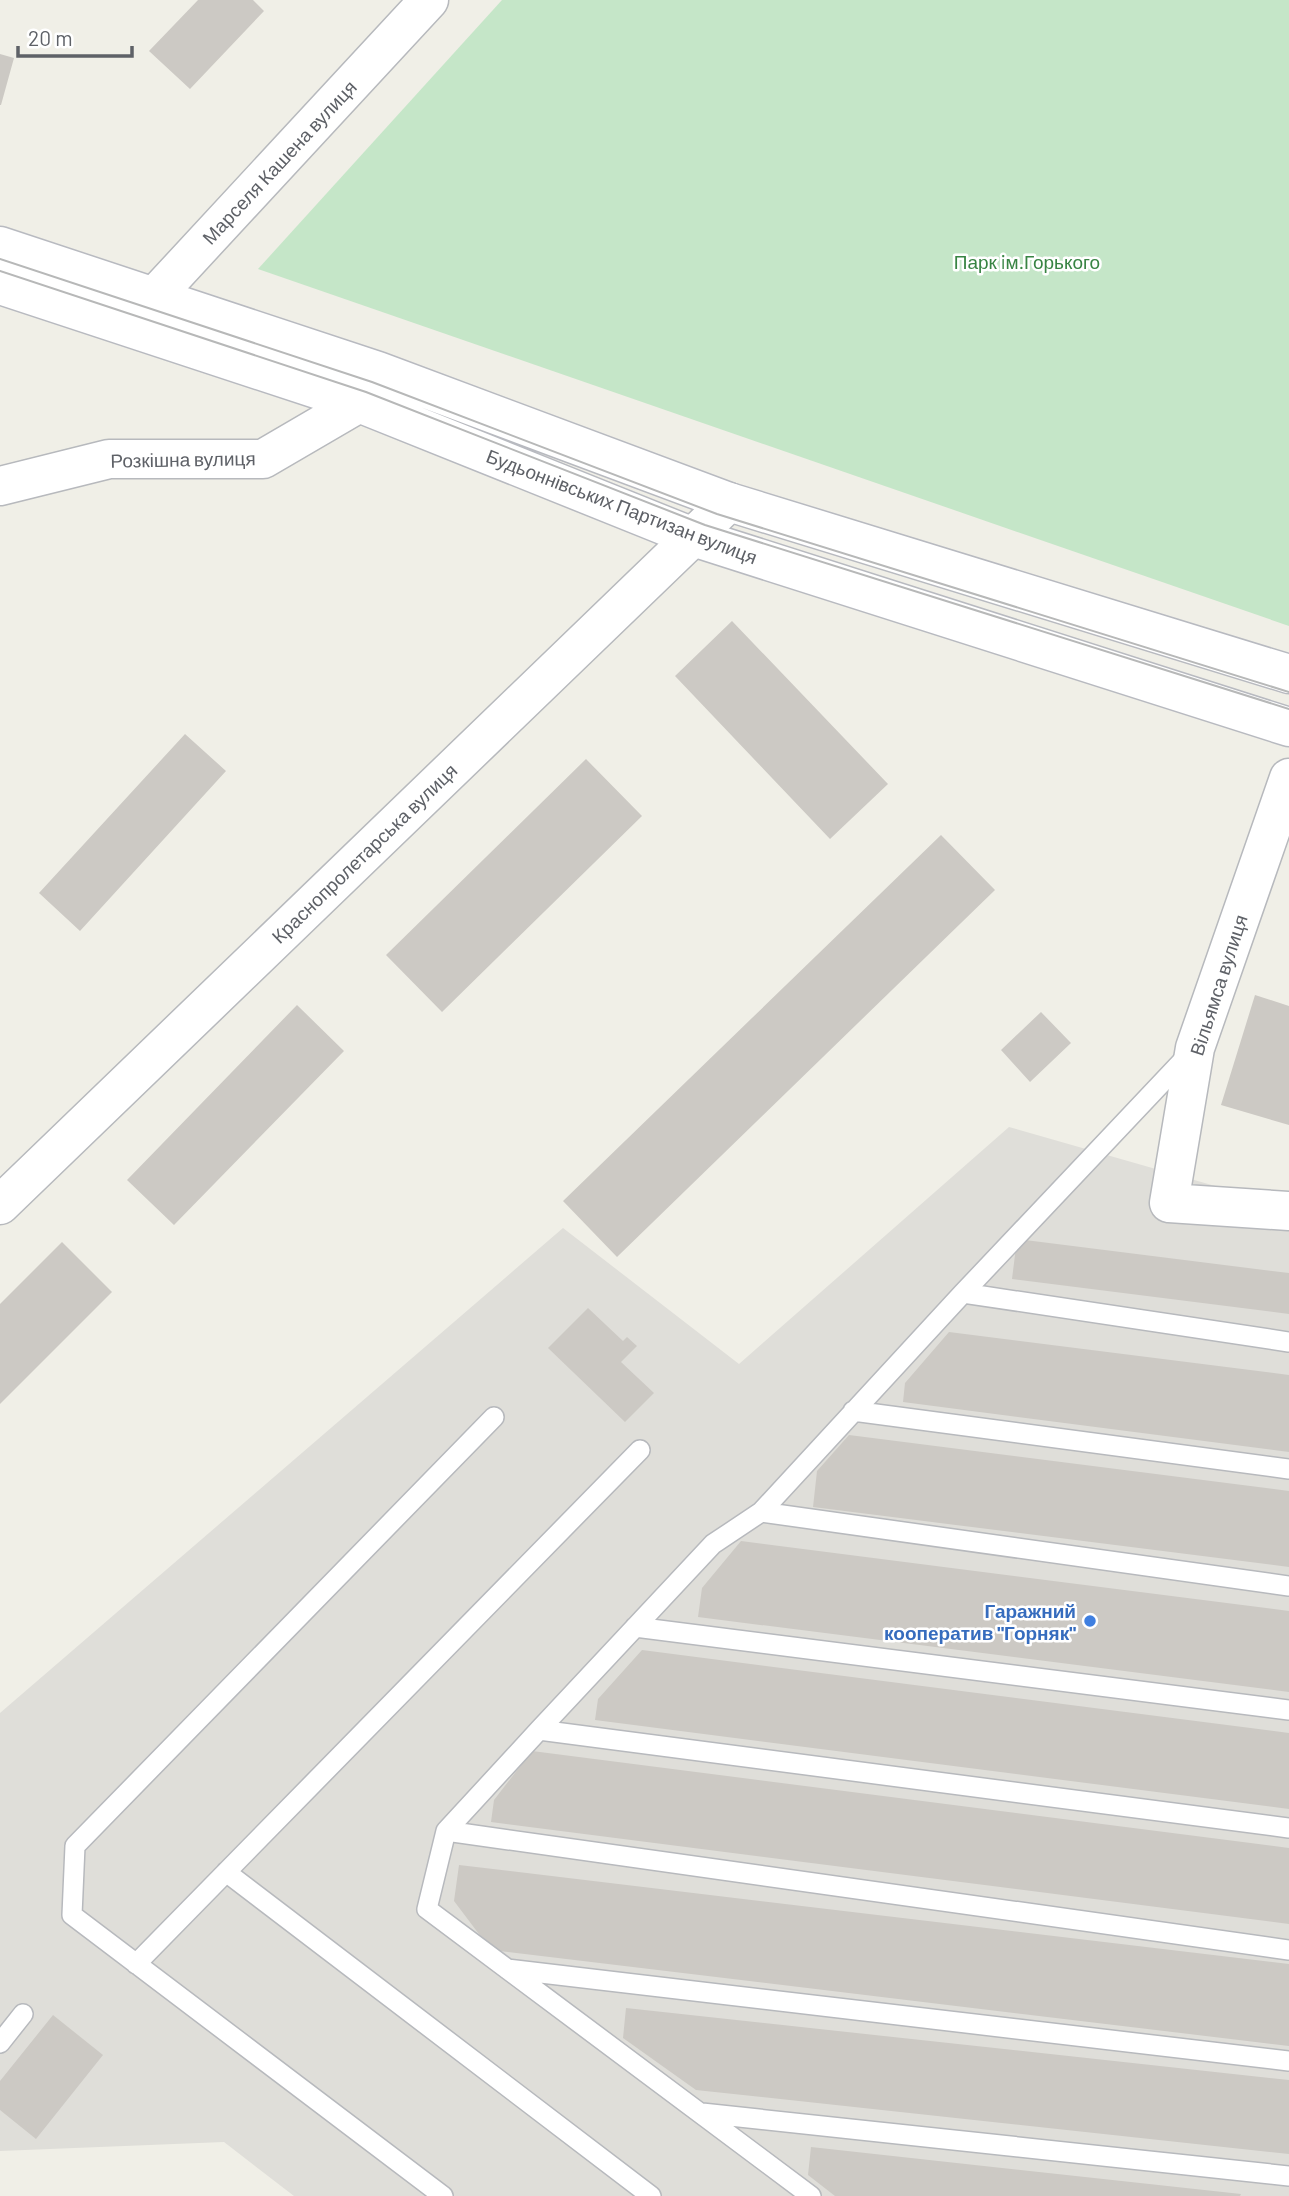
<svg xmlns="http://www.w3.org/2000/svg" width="1289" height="2196" viewBox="0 0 1289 2196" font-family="Barlow,sans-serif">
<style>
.industrial{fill:#dfded9}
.green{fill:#c5e6c8}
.building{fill:#ccc9c4}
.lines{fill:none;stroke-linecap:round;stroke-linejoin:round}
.service-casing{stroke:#b7b9bd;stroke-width:22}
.minor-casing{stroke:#b7b9bd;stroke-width:41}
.secondary-casing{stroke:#b8bac0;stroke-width:41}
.service{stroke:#fff;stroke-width:19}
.minor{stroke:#fff;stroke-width:38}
.secondary{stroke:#fff;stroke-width:38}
.tram{stroke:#b7b8b8;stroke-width:2}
.shop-dot{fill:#3f7fe0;stroke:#fff;stroke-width:2.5}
.labels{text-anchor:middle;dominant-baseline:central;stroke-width:5;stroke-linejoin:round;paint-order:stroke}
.street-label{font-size:19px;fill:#5e6167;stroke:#fff}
.park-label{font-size:19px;fill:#388443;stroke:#fff}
.shop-label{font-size:19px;font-weight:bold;fill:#366cbe;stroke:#fff;text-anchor:end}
</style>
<rect width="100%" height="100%" fill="#f0efe7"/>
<path class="industrial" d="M 1009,1127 L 1289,1207 L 1289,2196 L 294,2196 L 224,2142 L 0,2151 L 0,1713 L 563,1228 L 739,1364 Z"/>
<path class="green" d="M 502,0 L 1289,0 L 1289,626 L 258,269 Z"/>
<path class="building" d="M 198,0 L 253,0 L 264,11 L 190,89 L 149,51 Z
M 0,54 L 14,58 L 1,105 L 0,105 Z
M 732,621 L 888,784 L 830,839 L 675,676 Z
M 185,734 L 226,771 L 80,931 L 39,893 Z
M 586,759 L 642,816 L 442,1012 L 386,955 Z
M 941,835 L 995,890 L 617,1257 L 563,1201 Z
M 1255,995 L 1289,1006 L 1289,1125 L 1221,1105 Z
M 297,1005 L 344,1051 L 174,1225 L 127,1180 Z
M 1041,1012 L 1071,1043 L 1030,1082 L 1001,1050 Z
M 1017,1239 L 1289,1273 L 1289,1314 L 1012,1279 Z
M 62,1242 L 112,1292 L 0,1404 L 0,1304 Z
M 588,1308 L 623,1341 L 627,1337 L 637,1346 L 621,1362 L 654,1393 L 625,1422 L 548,1348 Z
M 949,1332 L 1289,1375 L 1289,1452 L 903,1402 L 905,1383 Z
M 849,1435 L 1289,1491 L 1289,1567 L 813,1507 L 817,1471 Z
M 741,1541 L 1289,1611 L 1289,1692 L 698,1617 L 702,1588 Z
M 642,1650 L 1289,1733 L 1289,1809 L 595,1720 L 598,1699 Z
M 532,1751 L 1289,1848 L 1289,1924 L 491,1822 L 494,1800 Z
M 459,1865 L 1289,1964 L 1289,2046 L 491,1950 L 454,1901 Z
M 626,2008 L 1289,2080 L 1289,2154 L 696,2090 L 623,2038 Z
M 53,2015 L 103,2055 L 36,2139 L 0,2110 L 0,2081 Z
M 811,2147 L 1241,2194 L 1240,2196 L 835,2196 L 808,2175 Z"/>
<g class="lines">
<g class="service-casing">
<path id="service" d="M 963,1293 L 1289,1342
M 853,1411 L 1289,1469
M 761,1512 L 1289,1586
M 635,1627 L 1289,1710
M 539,1730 L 1289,1828
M 446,1831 L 1289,1950
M 226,1872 L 651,2196
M 136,1964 L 640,1450
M 507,1969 L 1289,2061
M 0,2043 L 23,2014
M 702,2113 L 1289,2176
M 443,2196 L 72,1915 L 75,1846 L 494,1417
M 811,2196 L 427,1909 L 446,1831 L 539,1730 L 713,1544 L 761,1512 L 963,1293 L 1189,1054"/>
</g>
<g class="minor-casing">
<path id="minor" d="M 144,326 L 154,297 L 429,0
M 0,486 L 109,459 L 263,459 L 359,403 L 373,381
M 1289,778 L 1195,1048 L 1169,1203 L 1289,1211
M 0,1205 L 729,502"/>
</g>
<g class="secondary-casing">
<path id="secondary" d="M 0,246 L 378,371 L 729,502 L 1289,674
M 0,285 L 359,403 L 693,537 L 1289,727"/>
</g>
<use href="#service" class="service"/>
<use href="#minor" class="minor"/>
<use href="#secondary" class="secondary"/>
<path class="tram" d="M 0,259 L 372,382 L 717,514 L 1289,692
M 0,271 L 366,392 L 705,525 L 1289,709"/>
</g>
<circle class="shop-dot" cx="1090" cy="1621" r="7"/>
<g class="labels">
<g class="street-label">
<text transform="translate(279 162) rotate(-47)">Марселя Кашена вулиця</text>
<text transform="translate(183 459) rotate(-1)">Розкішна вулиця</text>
<text transform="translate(622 506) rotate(21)">Будьоннівських Партизан вулиця</text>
<text transform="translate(364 853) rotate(-44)">Краснопролетарська вулиця</text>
<text transform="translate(1218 985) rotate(-72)">Вільямса вулиця</text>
</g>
<g class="park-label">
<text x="1027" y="261">Парк iм.Горького</text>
</g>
<g class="shop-label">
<text x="1076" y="1610">Гаражний<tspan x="1076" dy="22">кооператив "Горняк"</tspan></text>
</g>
</g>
<path d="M18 46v10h114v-10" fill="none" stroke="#5e6167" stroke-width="3.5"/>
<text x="28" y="46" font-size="21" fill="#5e6167" stroke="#ffffff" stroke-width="5" paint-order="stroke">20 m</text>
</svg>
